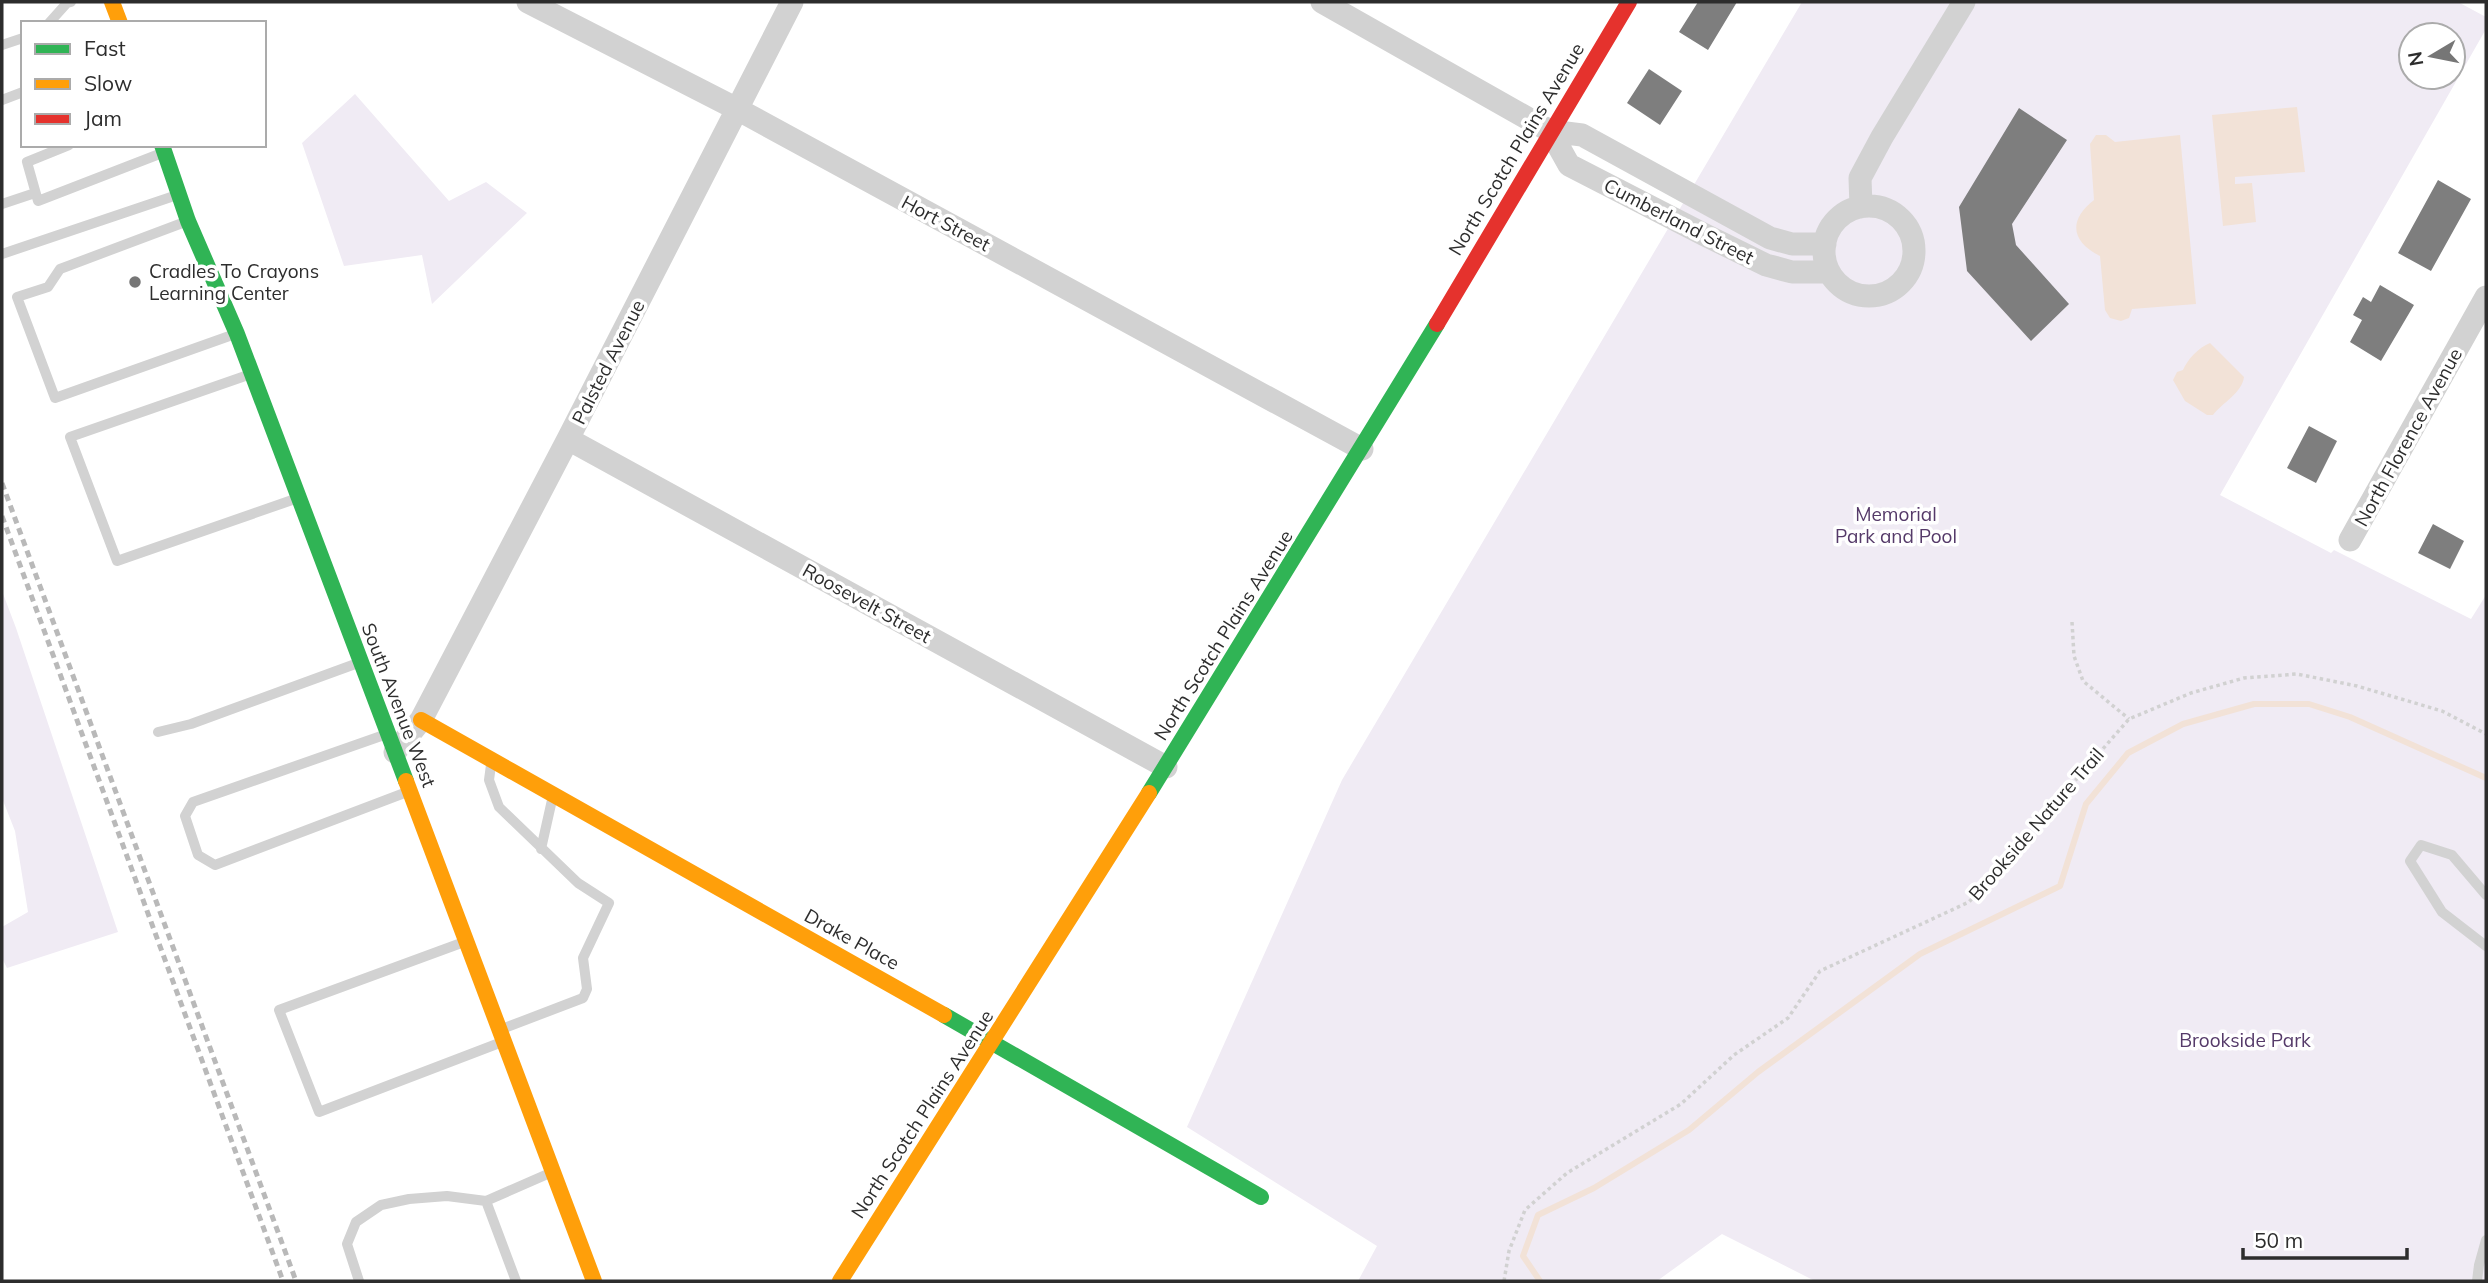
<svg xmlns="http://www.w3.org/2000/svg" width="2488" height="1283" viewBox="0 0 2488 1283" font-family="Mulish,sans-serif">
<style>
.green{fill:#f0ebf4;fill-rule:evenodd}
.water{fill:#f2e2d7}
.lines{fill:none;stroke-linecap:round;stroke-linejoin:round}
.stream{stroke:#f2e2d7;stroke-width:6}
.building{fill:#7e7e7e}
.path{stroke:#d1d1d1;stroke-width:3.5;stroke-dasharray:3.5 3.5;stroke-linecap:butt}
.lane{stroke:#d2d2d2;stroke-width:10}
.street{stroke:#d2d2d2;stroke-width:23}
.fast{stroke:#30b455;stroke-width:16}
.slow{stroke:#ff9f0a;stroke-width:16}
.jam{stroke:#e5322d;stroke-width:16}
.rail{stroke:#b9b9b9;stroke-width:5;stroke-dasharray:7 5;stroke-linecap:butt}
.poi-dot{fill:#767676;stroke:#fff;stroke-width:2.5}
.labels{text-anchor:middle;dominant-baseline:central;stroke-width:7;stroke-linejoin:round;paint-order:stroke}
.street-label{font-size:19px;fill:#2d2d2d;stroke:#fff}
.poi-label{font-size:19px;fill:#2d2d2d;stroke:#fff;text-anchor:start}
.park-label{font-size:19px;fill:#553a69;stroke:#fff}
</style>
<rect width="100%" height="100%" fill="#fff"/>
<path class="green" d="M 1802,2 L 2458,2 L 2486,17 L 2486,29 L 2220,495 L 2331,553 L 2334,550 L 2471,619 L 2486,595 L 2486,1281 L 1815,1281 L 1722,1234 L 1657,1281 L 1358,1281 L 1377,1246 L 1187,1127 L 1342,780 ZM 2411,35 L 2453,35 L 2453,77 L 2411,77 Z
M 355,94 L 449,201 L 486,182 L 527,213 L 432,304 L 422,255 L 344,266 L 302,143 Z
M 2,591 L 16,628 L 118,932 L 7,968 L 2,958 L 2,927 L 28,912 L 15,831 L 2,798 Z"/>
<path class="water" d="M 2297,107 L 2305,172 L 2235,177 L 2235,184 L 2252,183 L 2256,222 L 2223,226 L 2212,115 Z
M 2096,135 L 2106,135 L 2115,142 L 2180,135 L 2196,304 L 2132,309 L 2129,318 L 2121,321 L 2110,318 L 2105,310 L 2100,256 C 2071,242 2068,220 2094,200 L 2090,144 Z
M 2210,343 L 2244,377 C 2242,393 2222,403 2213,415 L 2207,415 L 2185,401 L 2173,380 L 2177,372 L 2183,370 C 2187,360 2199,347 2210,343 Z"/>
<g class="lines">
<path class="stream" d="M 1540,1281 L 1523,1256 L 1538,1215 L 1594,1188 L 1689,1130 L 1758,1072 L 1920,954 L 2060,886 L 2086,804 L 2128,753 L 2183,724 L 2254,704 L 2309,704 L 2350,717 L 2486,778"/>
</g>
<path class="building" d="M 1698,2 L 1737,2 L 1708,50 L 1679,32 Z
M 1649,69 L 1682,91 L 1660,125 L 1627,103 Z
M 2019,108 L 2067,140 L 2012,224 L 2016,245 L 2069,304 L 2031,341 L 1967,271 L 1959,207 Z
M 2438,180 L 2471,199 L 2431,271 L 2398,253 Z
M 2380,285 L 2414,305 L 2381,361 L 2350,342 L 2362,320 L 2353,315 L 2363,297 L 2371,302 Z
M 2309,426 L 2337,441 L 2316,483 L 2287,468 Z
M 2433,524 L 2464,541 L 2450,569 L 2418,553 Z"/>
<g class="lines">
<path class="path" d="M 2072,622 L 2074,656 L 2083,681 L 2129,719
M 1504,1281 L 1509,1251 L 1525,1210 L 1567,1173 L 1681,1104 L 1734,1055 L 1788,1018 L 1820,971 L 1969,902 L 2129,719 L 2191,693 L 2244,678 L 2297,674 L 2357,686 L 2442,711 L 2486,734"/>
<path class="lane" d="M 49,23 L 67,3 L 71,2
M 2,45 L 23,38
M 2,100 L 23,92
M 69,145 L 27,162 L 38,201 L 162,153
M 2,204 L 35,193
M 185,222 L 60,269 L 48,287 L 17,297 L 55,398 L 235,334
M 2,254 L 177,195
M 248,375 L 70,437 L 117,561 L 295,499
M 158,732 L 191,724 L 358,663
M 384,735 L 193,802 L 185,816 L 198,855 L 215,865 L 407,792
M 491,765 L 489,780 L 499,807 L 578,883 L 609,903 L 583,958 L 587,989 L 583,998 L 502,1029
M 541,849 L 552,800
M 2486,895 L 2452,855 L 2421,845 L 2410,861 L 2442,912 L 2486,946
M 464,942 L 279,1010 L 319,1112 L 502,1042
M 359,1281 L 347,1244 L 356,1222 L 381,1205 L 409,1199 L 447,1196 L 486,1201
M 516,1281 L 486,1201 L 550,1173
M 2477,1281 L 2479,1265 L 2486,1240"/>
<path class="street" d="M 528,2 L 737,109 L 1362,449
M 1322,2 L 1550,131 L 1582,135 L 1770,238 L 1792,244 L 1825,244
M 1550,131 L 1569,165 L 1705,235 L 1766,265 L 1792,272 L 1829,272
M1824 251a45 45 0 1 1 90 0a45 45 0 1 1-90 0Z
M 1861,207 L 1860,178 L 1882,137 L 1964,2
M 568,439 L 1166,767
M 2350,540 L 2486,297
M 395,752 L 421,720 L 568,439 L 792,2"/>
<path class="fast" d="M 162,145 L 188,221 L 237,334 L 406,781
M 1149,793 L 1437,324
M 944,1015 L 1261,1197"/>
<path class="slow" d="M 112,2 L 120,23
M 421,720 L 944,1015
M 406,781 L 594,1281
M 840,1281 L 1149,793"/>
<path class="jam" d="M 1437,324 L 1629,2"/>
<path class="rail" d="M 2,483 L 296,1281
M 2,516 L 283,1281"/>
</g>
<circle class="poi-dot" cx="135" cy="282" r="7"/>
<g class="labels">
<g class="street-label">
<text transform="translate(1516 149) rotate(-59)">North Scotch Plains Avenue</text>
<text transform="translate(1679 221) rotate(27)">Cumberland Street</text>
<text transform="translate(946 223) rotate(28)">Hort Street</text>
<text transform="translate(608 362) rotate(-63)">Palsted Avenue</text>
<text transform="translate(2408 437) rotate(-61)">North Florence Avenue</text>
<text transform="translate(867 603) rotate(29)">Roosevelt Street</text>
<text transform="translate(1223 635) rotate(-58)">North Scotch Plains Avenue</text>
<text transform="translate(399 705) rotate(69)">South Avenue West</text>
<text transform="translate(2036 824) rotate(-49)">Brookside Nature Trail</text>
<text transform="translate(852 939) rotate(29)">Drake Place</text>
<text transform="translate(922 1114) rotate(-57)">North Scotch Plains Avenue</text>
</g>
<g class="poi-label">
<text x="149" y="271">Cradles To Crayons<tspan x="149" dy="22">Learning Center</tspan></text>
</g>
<g class="park-label">
<text x="1896" y="514">Memorial<tspan x="1896" dy="22">Park and Pool</tspan></text>
<text x="2245" y="1040">Brookside Park</text>
</g>
</g>
<rect width="2488" height="1283" fill="none" stroke="#2d2d2d" stroke-width="7"/>
<rect x="21" y="21" width="245" height="126" fill="#ffffff" stroke="#ababab" stroke-width="2"/>
<rect x="35" y="44" width="35" height="10" fill="#30b455" stroke="#ababab" stroke-width="2"/>
<text x="84" y="56" font-size="21" fill="#2d2d2d">Fast</text>
<rect x="35" y="79" width="35" height="10" fill="#ff9f0a" stroke="#ababab" stroke-width="2"/>
<text x="84" y="91" font-size="21" fill="#2d2d2d">Slow</text>
<rect x="35" y="114" width="35" height="10" fill="#e5322d" stroke="#ababab" stroke-width="2"/>
<text x="84" y="126" font-size="21" fill="#2d2d2d">Jam</text>
<g transform="translate(2432 56) rotate(260)"><circle r="33" fill="#ffffff" stroke="#ababab" stroke-width="2"/>
<path d="M0-5L12 26L0 18L-12 26Z" fill="#767676"/>
<text y="-10" font-size="19" font-weight="bold" text-anchor="middle" fill="#2d2d2d">N</text>
</g>
<path d="M2243 1248v10h164v-10" fill="none" stroke="#2d2d2d" stroke-width="3.5"/>
<text x="2254" y="1248" font-size="21" fill="#2d2d2d" stroke="#ffffff" stroke-width="5" paint-order="stroke">50 m</text>
</svg>
